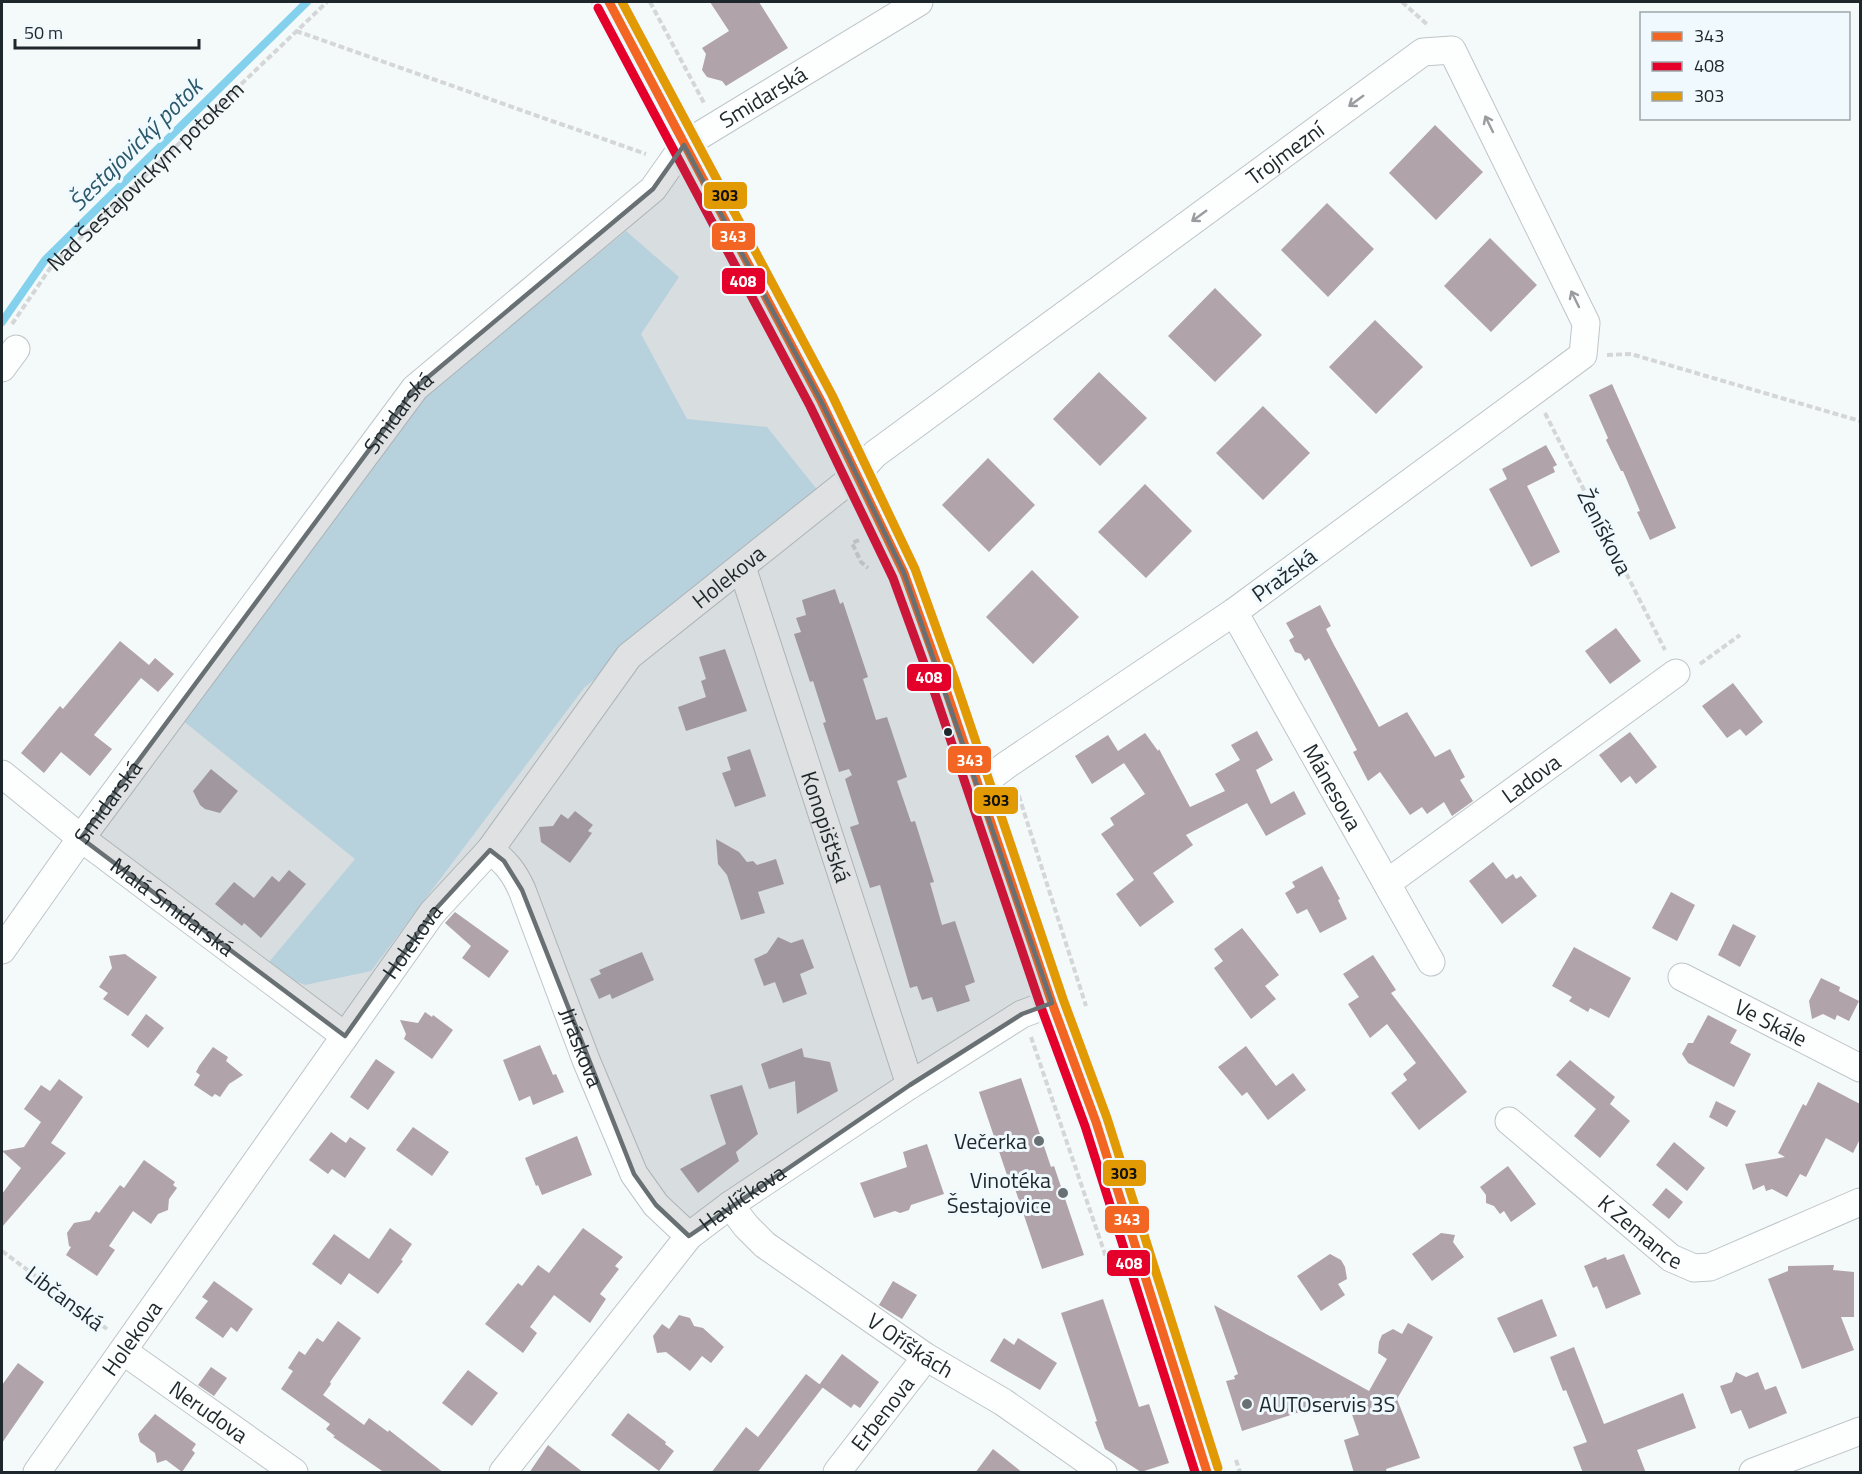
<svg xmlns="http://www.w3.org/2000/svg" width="1862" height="1474" viewBox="0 0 1862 1474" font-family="'Titillium Web',sans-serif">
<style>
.green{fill:#cbebf8}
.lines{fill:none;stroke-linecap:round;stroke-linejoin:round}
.stream{stroke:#84d1ed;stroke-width:8}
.building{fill:#b0a3aa}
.minor-casing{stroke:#bec5c8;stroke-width:29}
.tertiary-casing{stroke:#bec5c8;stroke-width:35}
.path{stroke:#d4d6d7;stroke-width:4;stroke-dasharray:6 3;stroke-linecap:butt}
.minor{stroke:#fdfefe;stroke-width:27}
.tertiary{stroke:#fdfefe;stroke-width:33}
.bus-1-casing{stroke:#f0fafe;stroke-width:14}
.bus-2-casing{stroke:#f0fafe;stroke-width:14}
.bus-3-casing{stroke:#f0fafe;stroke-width:14}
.bus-1{stroke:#f26522;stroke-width:9}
.bus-2{stroke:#e4002b;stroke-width:9}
.bus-3{stroke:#e19904;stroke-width:9}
.oneway{stroke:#999d9f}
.marked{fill:#697073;fill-opacity:0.2;stroke:#697073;stroke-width:4.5;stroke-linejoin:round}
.bus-dot{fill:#1e272b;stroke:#f0fafe;stroke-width:2}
.poi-dot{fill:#697073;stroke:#f0fafe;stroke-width:2}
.labels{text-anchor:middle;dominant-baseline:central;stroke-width:6;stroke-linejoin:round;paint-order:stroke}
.street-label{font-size:22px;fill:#1e272b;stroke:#f0fafe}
.poi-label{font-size:22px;fill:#1e272b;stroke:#f0fafe;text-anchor:end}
.water-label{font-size:24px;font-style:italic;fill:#2c596b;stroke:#f0fafe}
.line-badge{stroke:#f0fafe;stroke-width:2}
.badge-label{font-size:16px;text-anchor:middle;font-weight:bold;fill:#fff}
.pale-badge-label{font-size:16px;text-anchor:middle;font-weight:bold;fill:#111}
</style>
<rect width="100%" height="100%" fill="#f4f9fa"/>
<path class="green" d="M 626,231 L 679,277 L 641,334 L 687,419 L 767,427 L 819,492 L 584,688 L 371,971 L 305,985 L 264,968 L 355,859 L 182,720 L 413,407 Z"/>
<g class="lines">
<path class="stream" d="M 2,322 L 45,260 L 307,2"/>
</g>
<path class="building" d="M 710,2 L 759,2 L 788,48 L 726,86 L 722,81 L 707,77 L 702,70 L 706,54 L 702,48 L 729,31 Z
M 1435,125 L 1483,172 L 1436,220 L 1389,173 Z
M 1327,203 L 1374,249 L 1328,297 L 1281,250 Z
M 1490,238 L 1537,285 L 1491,332 L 1444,286 Z
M 1215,288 L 1262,335 L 1215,382 L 1168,336 Z
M 1375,320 L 1423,367 L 1376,414 L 1329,367 Z
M 1099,372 L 1147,418 L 1100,466 L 1053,419 Z
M 1612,384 L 1676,528 L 1650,540 L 1637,512 L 1640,511 L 1623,471 L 1621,471 L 1606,440 L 1608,438 L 1589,395 Z
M 1263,406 L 1310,453 L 1263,500 L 1216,453 Z
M 1546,445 L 1557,465 L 1553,467 L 1555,472 L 1527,486 L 1560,552 L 1531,567 L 1489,489 L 1507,479 L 1502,469 Z
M 988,458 L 1035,505 L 989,552 L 942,505 Z
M 1145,484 L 1192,531 L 1146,578 L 1098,532 Z
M 1032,570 L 1079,617 L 1033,664 L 986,617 Z
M 835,589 L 840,604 L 843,602 L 868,677 L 863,679 L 876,720 L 887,717 L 907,777 L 897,781 L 911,822 L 915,821 L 934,882 L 930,883 L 942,925 L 955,921 L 975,982 L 965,986 L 970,1001 L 937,1012 L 932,997 L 922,1000 L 917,986 L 910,988 L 880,885 L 870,888 L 850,827 L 859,824 L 845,779 L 852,775 L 849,769 L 839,772 L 823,723 L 826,722 L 813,681 L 810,682 L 794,634 L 801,632 L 796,618 L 806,615 L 802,600 Z
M 1320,605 L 1331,626 L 1326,629 L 1334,645 L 1379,727 L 1407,712 L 1435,757 L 1450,749 L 1465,777 L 1460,780 L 1473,801 L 1452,816 L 1444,802 L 1427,814 L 1422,807 L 1410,815 L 1380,772 L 1368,781 L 1353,752 L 1357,750 L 1309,658 L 1305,661 L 1301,654 L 1295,652 L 1289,640 L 1294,637 L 1286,623 Z
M 1616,628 L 1641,661 L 1610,684 L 1585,651 Z
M 120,641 L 149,665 L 155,658 L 174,674 L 158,692 L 141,678 L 94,735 L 112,749 L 90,776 L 61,752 L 44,773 L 21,753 L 60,706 L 63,709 Z
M 725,649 L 747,711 L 686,731 L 678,707 L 706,697 L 701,681 L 706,679 L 699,657 Z
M 1733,683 L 1763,722 L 1746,736 L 1740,729 L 1727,738 L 1702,706 Z
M 1257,731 L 1273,760 L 1256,770 L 1271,804 L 1294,791 L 1306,814 L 1266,836 L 1247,803 L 1186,835 L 1193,845 L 1153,873 L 1174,902 L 1140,927 L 1116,894 L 1134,880 L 1101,834 L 1114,825 L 1110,818 L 1145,794 L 1124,763 L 1092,784 L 1075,756 L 1108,735 L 1118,751 L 1145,733 L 1158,751 L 1159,749 L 1190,807 L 1225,791 L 1215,774 L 1240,760 L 1231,745 Z
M 1630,732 L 1657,767 L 1636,784 L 1630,776 L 1621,783 L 1599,755 Z
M 750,749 L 766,796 L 735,807 L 722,773 L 731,770 L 727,757 Z
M 211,769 L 238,791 L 220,813 L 205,809 L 200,805 L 193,791 Z
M 575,811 L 593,825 L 588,831 L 592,833 L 570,863 L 541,842 L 539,827 L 553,826 L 561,814 L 568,819 Z
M 716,839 L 739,852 L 747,862 L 753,861 L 757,865 L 776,859 L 784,884 L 758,892 L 765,913 L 741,920 L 727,875 L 718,864 Z
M 1493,862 L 1506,879 L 1513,874 L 1516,879 L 1521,876 L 1537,896 L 1502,924 L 1469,881 Z
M 1322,866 L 1340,899 L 1338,900 L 1347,919 L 1320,933 L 1307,909 L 1297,914 L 1285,893 L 1295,887 L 1292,882 Z
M 289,870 L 306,884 L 261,938 L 244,923 L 242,926 L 215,904 L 234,882 L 254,898 L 272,876 L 279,882 Z
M 1671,892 L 1695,905 L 1677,941 L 1652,928 Z
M 455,912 L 509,951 L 489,978 L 462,958 L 471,946 L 445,923 Z
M 1733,924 L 1756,936 L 1740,967 L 1718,955 Z
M 1242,928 L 1279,975 L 1265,986 L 1276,999 L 1251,1019 L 1214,968 L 1223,961 L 1214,949 Z
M 778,937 L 791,943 L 803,939 L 814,968 L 800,974 L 807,994 L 783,1003 L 775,982 L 764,986 L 754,959 L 767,953 Z
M 1574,947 L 1631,978 L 1609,1018 L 1590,1008 L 1588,1012 L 1569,1001 L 1572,997 L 1552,986 Z
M 642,952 L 654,980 L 612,999 L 610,994 L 599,999 L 590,979 L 601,974 L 599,970 Z
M 125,954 L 157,977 L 128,1016 L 103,999 L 108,993 L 99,987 L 112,968 L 109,956 Z
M 1373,955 L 1396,990 L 1391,993 L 1467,1092 L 1419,1130 L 1391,1093 L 1407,1080 L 1403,1074 L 1416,1063 L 1387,1024 L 1370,1038 L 1348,1004 L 1359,997 L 1343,974 Z
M 1821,978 L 1840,987 L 1839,991 L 1859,1001 L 1849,1021 L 1837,1015 L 1835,1020 L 1823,1014 L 1812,1019 L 1809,1001 Z
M 425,1012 L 432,1017 L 433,1015 L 453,1030 L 432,1059 L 404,1039 L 406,1034 L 400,1020 L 418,1023 Z
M 146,1014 L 164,1028 L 148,1048 L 131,1035 Z
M 1708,1015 L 1737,1030 L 1730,1043 L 1751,1054 L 1734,1087 L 1688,1063 L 1682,1054 L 1688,1043 L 1693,1043 Z
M 540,1045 L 553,1075 L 556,1074 L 564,1092 L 533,1105 L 530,1096 L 519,1101 L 503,1060 Z
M 1246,1046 L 1276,1086 L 1293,1073 L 1306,1090 L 1268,1120 L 1247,1092 L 1242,1096 L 1218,1067 Z
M 213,1047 L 228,1057 L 226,1061 L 243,1075 L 229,1084 L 220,1097 L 215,1094 L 212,1097 L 194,1085 L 200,1075 L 196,1072 L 199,1066 Z
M 802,1048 L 804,1057 L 830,1062 L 838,1091 L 797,1114 L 795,1081 L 769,1089 L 761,1064 Z
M 376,1059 L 395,1072 L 368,1110 L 350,1097 Z
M 1570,1060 L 1615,1097 L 1610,1104 L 1630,1121 L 1600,1158 L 1574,1136 L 1596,1109 L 1556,1075 Z
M 1021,1078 L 1051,1167 L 1054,1166 L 1084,1255 L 1042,1269 L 1012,1180 L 1009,1181 L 979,1092 Z
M 59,1079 L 83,1097 L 51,1143 L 66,1153 L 2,1227 L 2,1194 L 21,1168 L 2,1151 L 24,1147 L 41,1122 L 24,1109 L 41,1085 L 50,1091 Z
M 1818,1082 L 1860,1104 L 1860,1139 L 1853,1153 L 1826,1138 L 1806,1177 L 1800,1174 L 1787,1197 L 1772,1189 L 1766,1191 L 1764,1185 L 1753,1190 L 1745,1164 L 1785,1157 L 1778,1153 L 1803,1104 L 1806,1106 Z
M 742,1085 L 758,1134 L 736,1152 L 739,1161 L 698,1193 L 680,1169 L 726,1144 L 710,1095 Z
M 1716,1101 L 1736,1111 L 1727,1127 L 1709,1117 Z
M 413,1127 L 449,1152 L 432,1176 L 396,1150 Z
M 331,1132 L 346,1143 L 350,1137 L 366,1148 L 345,1178 L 332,1169 L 328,1174 L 309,1160 Z
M 577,1136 L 592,1175 L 542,1195 L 538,1185 L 536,1186 L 525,1158 Z
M 1674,1142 L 1705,1168 L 1687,1191 L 1656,1165 Z
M 927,1144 L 944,1194 L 911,1205 L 909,1210 L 900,1213 L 895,1211 L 874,1218 L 860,1183 L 907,1167 L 903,1152 Z
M 144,1160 L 175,1182 L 173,1185 L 177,1188 L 169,1199 L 168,1210 L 158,1214 L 151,1224 L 133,1211 L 109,1246 L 115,1250 L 97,1276 L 66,1255 L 71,1247 L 69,1246 L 67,1233 L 74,1223 L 90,1220 L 96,1211 L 99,1213 L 120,1185 L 124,1188 Z
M 1508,1166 L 1536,1204 L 1511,1222 L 1504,1211 L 1500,1214 L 1494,1206 L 1486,1203 L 1486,1195 L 1480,1187 Z
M 1666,1188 L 1683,1202 L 1669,1219 L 1652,1205 Z
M 390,1228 L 412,1244 L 401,1260 L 403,1261 L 378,1294 L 349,1273 L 341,1285 L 312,1264 L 334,1234 L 369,1259 Z
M 583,1228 L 623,1257 L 615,1266 L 619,1269 L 600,1294 L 606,1299 L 590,1323 L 554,1295 L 530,1327 L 537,1333 L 523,1353 L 485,1324 L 518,1283 L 522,1286 L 538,1265 L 549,1273 Z
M 1441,1233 L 1455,1235 L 1453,1242 L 1464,1257 L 1432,1281 L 1412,1254 Z
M 1330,1254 L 1341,1260 L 1345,1267 L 1347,1279 L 1338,1284 L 1345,1295 L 1321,1311 L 1297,1276 Z
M 1624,1254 L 1641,1294 L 1606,1309 L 1597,1286 L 1593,1288 L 1584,1266 L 1606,1257 L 1607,1260 Z
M 1834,1265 L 1833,1270 L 1854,1272 L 1854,1317 L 1841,1317 L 1854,1350 L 1802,1369 L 1768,1279 L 1788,1271 L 1788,1266 Z
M 214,1281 L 253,1309 L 237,1332 L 231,1327 L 223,1338 L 195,1318 L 208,1301 L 202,1297 Z
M 893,1281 L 917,1295 L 902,1319 L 879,1305 Z
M 1103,1299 L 1139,1407 L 1149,1404 L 1169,1463 L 1141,1472 L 1105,1449 L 1095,1422 L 1097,1421 L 1061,1313 Z
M 1542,1299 L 1557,1336 L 1514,1353 L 1497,1318 Z
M 1214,1305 L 1369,1391 L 1387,1359 L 1378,1353 L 1379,1342 L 1382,1335 L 1393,1329 L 1402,1334 L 1408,1323 L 1433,1337 L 1397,1399 L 1420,1458 L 1386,1469 L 1387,1473 L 1354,1473 L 1344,1440 L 1359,1435 L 1346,1397 L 1242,1431 L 1226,1381 L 1235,1379 L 1234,1376 L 1238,1374 Z
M 679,1315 L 690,1318 L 694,1326 L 703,1328 L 724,1347 L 711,1363 L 702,1356 L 690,1371 L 666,1352 L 657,1353 L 653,1336 L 662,1324 L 669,1329 Z
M 338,1321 L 361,1338 L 330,1382 L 331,1384 L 323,1395 L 364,1425 L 369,1418 L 388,1432 L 389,1430 L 444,1473 L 385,1473 L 333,1437 L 335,1436 L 326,1429 L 330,1424 L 281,1389 L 293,1371 L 288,1368 L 299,1351 L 305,1355 L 317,1338 L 323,1342 Z
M 1004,1338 L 1014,1345 L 1018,1338 L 1057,1363 L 1040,1390 L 990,1361 Z
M 1574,1347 L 1604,1424 L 1683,1393 L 1696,1428 L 1637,1450 L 1646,1473 L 1583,1473 L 1573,1447 L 1587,1442 L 1566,1390 L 1563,1391 L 1550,1357 Z
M 842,1354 L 879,1382 L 860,1408 L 854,1404 L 851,1408 L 819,1385 Z
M 18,1363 L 44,1382 L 2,1443 L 2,1385 Z
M 211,1367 L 227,1378 L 214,1396 L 198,1385 Z
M 468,1370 L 498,1393 L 472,1426 L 442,1403 Z
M 1736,1372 L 1746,1377 L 1758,1372 L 1765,1390 L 1776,1386 L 1787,1413 L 1749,1429 L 1741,1410 L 1731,1414 L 1720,1386 L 1732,1382 Z
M 806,1374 L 823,1387 L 757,1473 L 711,1473 L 746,1427 L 758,1437 Z
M 628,1413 L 666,1442 L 665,1444 L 674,1451 L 659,1471 L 611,1435 Z
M 155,1414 L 196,1444 L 192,1450 L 195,1453 L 182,1472 L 166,1460 L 157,1463 L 155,1453 L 140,1442 L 138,1434 Z
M 548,1445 L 584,1473 L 529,1473 Z
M 993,1449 L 1023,1473 L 975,1473 Z"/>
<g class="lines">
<g class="minor-casing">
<g id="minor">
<path d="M 2,368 L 16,349"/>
<path id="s2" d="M 742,567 L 910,1085"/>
<path id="s3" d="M 1234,612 L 1431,962"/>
<path id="s4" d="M 2,774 L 81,838 L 345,1036"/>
<path id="s5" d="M 490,850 C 505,861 514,872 522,890 L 586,1060 L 634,1174 L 656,1205 L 689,1236"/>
<path id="s6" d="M 1387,883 L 1676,673"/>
<path id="s7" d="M 2,950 L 81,838 L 415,388 L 653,189 L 684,145 L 919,2"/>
<path id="s8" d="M 1682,977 L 1860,1068"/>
<path id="s9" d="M 1509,1121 L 1671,1258 L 1694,1268 L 1710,1267 L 1860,1202"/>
<path id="s10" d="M 730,1205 L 746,1226 L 765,1245 L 926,1357 L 1003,1402 L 1103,1472"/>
<path id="s11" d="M 123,1351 L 294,1472"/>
<path id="s12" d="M 37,1472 L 432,913 L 490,850 L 629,656 L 856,475 L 875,454 L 1423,52 L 1452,50 L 1586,323 L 1583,355 L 1234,612 L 1008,764 L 978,786"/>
<path id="s13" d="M 503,1472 L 689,1236 L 730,1205 L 910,1085 L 1022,1014 L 1052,1003"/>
<path id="s14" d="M 837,1472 L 926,1357"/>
<path d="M 1753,1472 L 1860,1431"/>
</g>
</g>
<g class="tertiary-casing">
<path id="tertiary" d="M 609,2 L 821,401 L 904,573 L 944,684 L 1052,1003 L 1096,1122 L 1207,1472"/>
</g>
<g class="path">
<path d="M 650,2 L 704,103"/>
<path d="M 1402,2 L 1429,26"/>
<path d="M 296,31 L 646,154"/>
<path id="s1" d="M 12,324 L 53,264 L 327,2"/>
<path d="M 1607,355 L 1631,354 L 1860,421"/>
<path d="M 1545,413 L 1665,650"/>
<path d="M 859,540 L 852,543 L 861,562 L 868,568"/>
<path d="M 1700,664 L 1740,635"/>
<path d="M 1016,787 L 1086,1006"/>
<path d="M 1031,1037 L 1108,1263"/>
<path d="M 2,1251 L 107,1329"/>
<path d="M 1236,1460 L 1240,1472"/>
</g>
<use href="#minor" class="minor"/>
<use href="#tertiary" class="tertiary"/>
<g class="bus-1-casing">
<path id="bus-1" d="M 609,2 L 821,401 L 904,573 L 944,684 L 1052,1003 L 1096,1122 L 1207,1472"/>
</g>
<g class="bus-2-casing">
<path id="bus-2" d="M 598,8 L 810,406 L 893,578 L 933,688 L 1041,1007 L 1085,1126 L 1195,1472"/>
</g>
<g class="bus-3-casing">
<path id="bus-3" d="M 622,2 L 832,395 L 915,569 L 955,680 L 1063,999 L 1107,1118 L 1218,1468"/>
</g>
<use href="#bus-1" class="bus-1"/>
<use href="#bus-2" class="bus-2"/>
<use href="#bus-3" class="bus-3"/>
</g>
<defs><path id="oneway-shaft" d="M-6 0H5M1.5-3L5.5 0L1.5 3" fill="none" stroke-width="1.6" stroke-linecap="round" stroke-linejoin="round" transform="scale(1.5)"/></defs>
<g class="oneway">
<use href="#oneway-shaft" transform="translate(1356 101) rotate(144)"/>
<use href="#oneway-shaft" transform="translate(1489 124) rotate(-116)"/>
<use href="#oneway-shaft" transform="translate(1199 216) rotate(144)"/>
<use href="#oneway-shaft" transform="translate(1575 299) rotate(-116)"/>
</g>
<path class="marked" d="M 684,145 L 821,401 L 904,573 L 1052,1003 L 1022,1014 L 910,1085 L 689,1236 L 656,1205 L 634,1174 L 522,890 L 504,861 L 490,850 L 432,913 L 345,1036 L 81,838 L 415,388 L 653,189 Z"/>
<circle class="bus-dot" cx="948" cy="732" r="5"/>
<g class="poi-dot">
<circle cx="1039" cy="1141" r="6"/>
<circle cx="1063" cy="1193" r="6"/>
<circle cx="1247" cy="1404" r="6"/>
</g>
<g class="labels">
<g class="street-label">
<text stroke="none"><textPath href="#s7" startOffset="1154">Smidarská</textPath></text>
<text stroke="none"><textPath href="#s12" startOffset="1836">Trojmezní</textPath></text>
<text stroke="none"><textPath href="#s1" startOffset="200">Nad Šestajovickým potokem</textPath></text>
<text stroke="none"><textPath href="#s7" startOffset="668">Smidarská</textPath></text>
<text transform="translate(1605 532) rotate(63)">Ženíškova</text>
<text transform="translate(1284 575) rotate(-36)">Pražská</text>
<text stroke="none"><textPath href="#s12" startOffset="1136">Holekova</textPath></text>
<text stroke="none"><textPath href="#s6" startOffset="178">Ladova</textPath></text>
<text stroke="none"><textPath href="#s3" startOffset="201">Mánesova</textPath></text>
<text stroke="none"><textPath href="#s7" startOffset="182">Smidarská</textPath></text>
<text stroke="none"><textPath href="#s2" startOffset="273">Konopišťská</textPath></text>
<text stroke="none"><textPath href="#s4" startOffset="216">Malá Smidarská</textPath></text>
<text stroke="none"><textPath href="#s12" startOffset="650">Holekova</textPath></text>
<text stroke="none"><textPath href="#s8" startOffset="100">Ve Skále</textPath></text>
<text stroke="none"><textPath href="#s5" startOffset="220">Jiráskova</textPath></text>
<text stroke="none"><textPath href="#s13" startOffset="366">Havlíčkova</textPath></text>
<text stroke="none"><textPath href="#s9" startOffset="172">K Zemance</textPath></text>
<text transform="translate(65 1298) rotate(37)">Libčanská</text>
<text stroke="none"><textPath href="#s12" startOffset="164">Holekova</textPath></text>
<text stroke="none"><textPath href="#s10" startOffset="230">V Oříškách</textPath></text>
<text stroke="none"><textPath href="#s11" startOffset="105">Nerudova</textPath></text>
<text stroke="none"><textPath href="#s14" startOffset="74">Erbenova</textPath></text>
</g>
<g class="poi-label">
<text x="1027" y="1141">Večerka</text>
<text x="1051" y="1180">Vinotéka<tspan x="1051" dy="25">Šestajovice</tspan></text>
<text x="1259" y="1404" text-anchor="start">AUTOservis 3S</text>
</g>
<g class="water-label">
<text transform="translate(135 144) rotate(-45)">Šestajovický potok</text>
</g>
</g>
<g class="line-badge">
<rect x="703" y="181" width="45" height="29" rx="6" fill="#e19904"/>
<rect x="711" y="222" width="45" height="29" rx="6" fill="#f26522"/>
<rect x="721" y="267" width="45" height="28" rx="6" fill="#e4002b"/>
<rect x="906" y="663" width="46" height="29" rx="6" fill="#e4002b"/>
<rect x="947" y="745" width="45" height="29" rx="6" fill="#f26522"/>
<rect x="973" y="786" width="46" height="29" rx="6" fill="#e19904"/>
<rect x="1102" y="1159" width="45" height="28" rx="6" fill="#e19904"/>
<rect x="1104" y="1205" width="46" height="29" rx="6" fill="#f26522"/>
<rect x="1106" y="1249" width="45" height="28" rx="6" fill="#e4002b"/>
</g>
<g class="badge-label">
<text x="733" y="242">343</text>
<text x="743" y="287">408</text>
<text x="929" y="683">408</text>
<text x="970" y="766">343</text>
<text x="1127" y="1225">343</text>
<text x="1129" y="1269">408</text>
</g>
<g class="pale-badge-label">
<text x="725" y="201">303</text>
<text x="996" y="806">303</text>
<text x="1124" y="1179">303</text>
</g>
<rect width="1862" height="1474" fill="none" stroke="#1e272b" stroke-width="6"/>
<rect x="1640" y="12" width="210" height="108" fill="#f0fafe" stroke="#9ca6aa" stroke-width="1.5"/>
<rect x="1652" y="32" width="30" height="9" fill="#f26522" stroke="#9ca6aa" stroke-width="1.5"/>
<text x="1694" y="42" font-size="18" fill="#1e272b">343</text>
<rect x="1652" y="62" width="30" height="9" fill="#e4002b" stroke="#9ca6aa" stroke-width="1.5"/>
<text x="1694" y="72" font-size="18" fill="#1e272b">408</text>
<rect x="1652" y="92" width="30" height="9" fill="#e19904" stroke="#9ca6aa" stroke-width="1.5"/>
<text x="1694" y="102" font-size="18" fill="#1e272b">303</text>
<path d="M15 39v9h184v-9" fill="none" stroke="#1e272b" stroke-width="3"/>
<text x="24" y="39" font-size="18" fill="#1e272b" stroke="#f0fafe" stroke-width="4.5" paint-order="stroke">50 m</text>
</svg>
